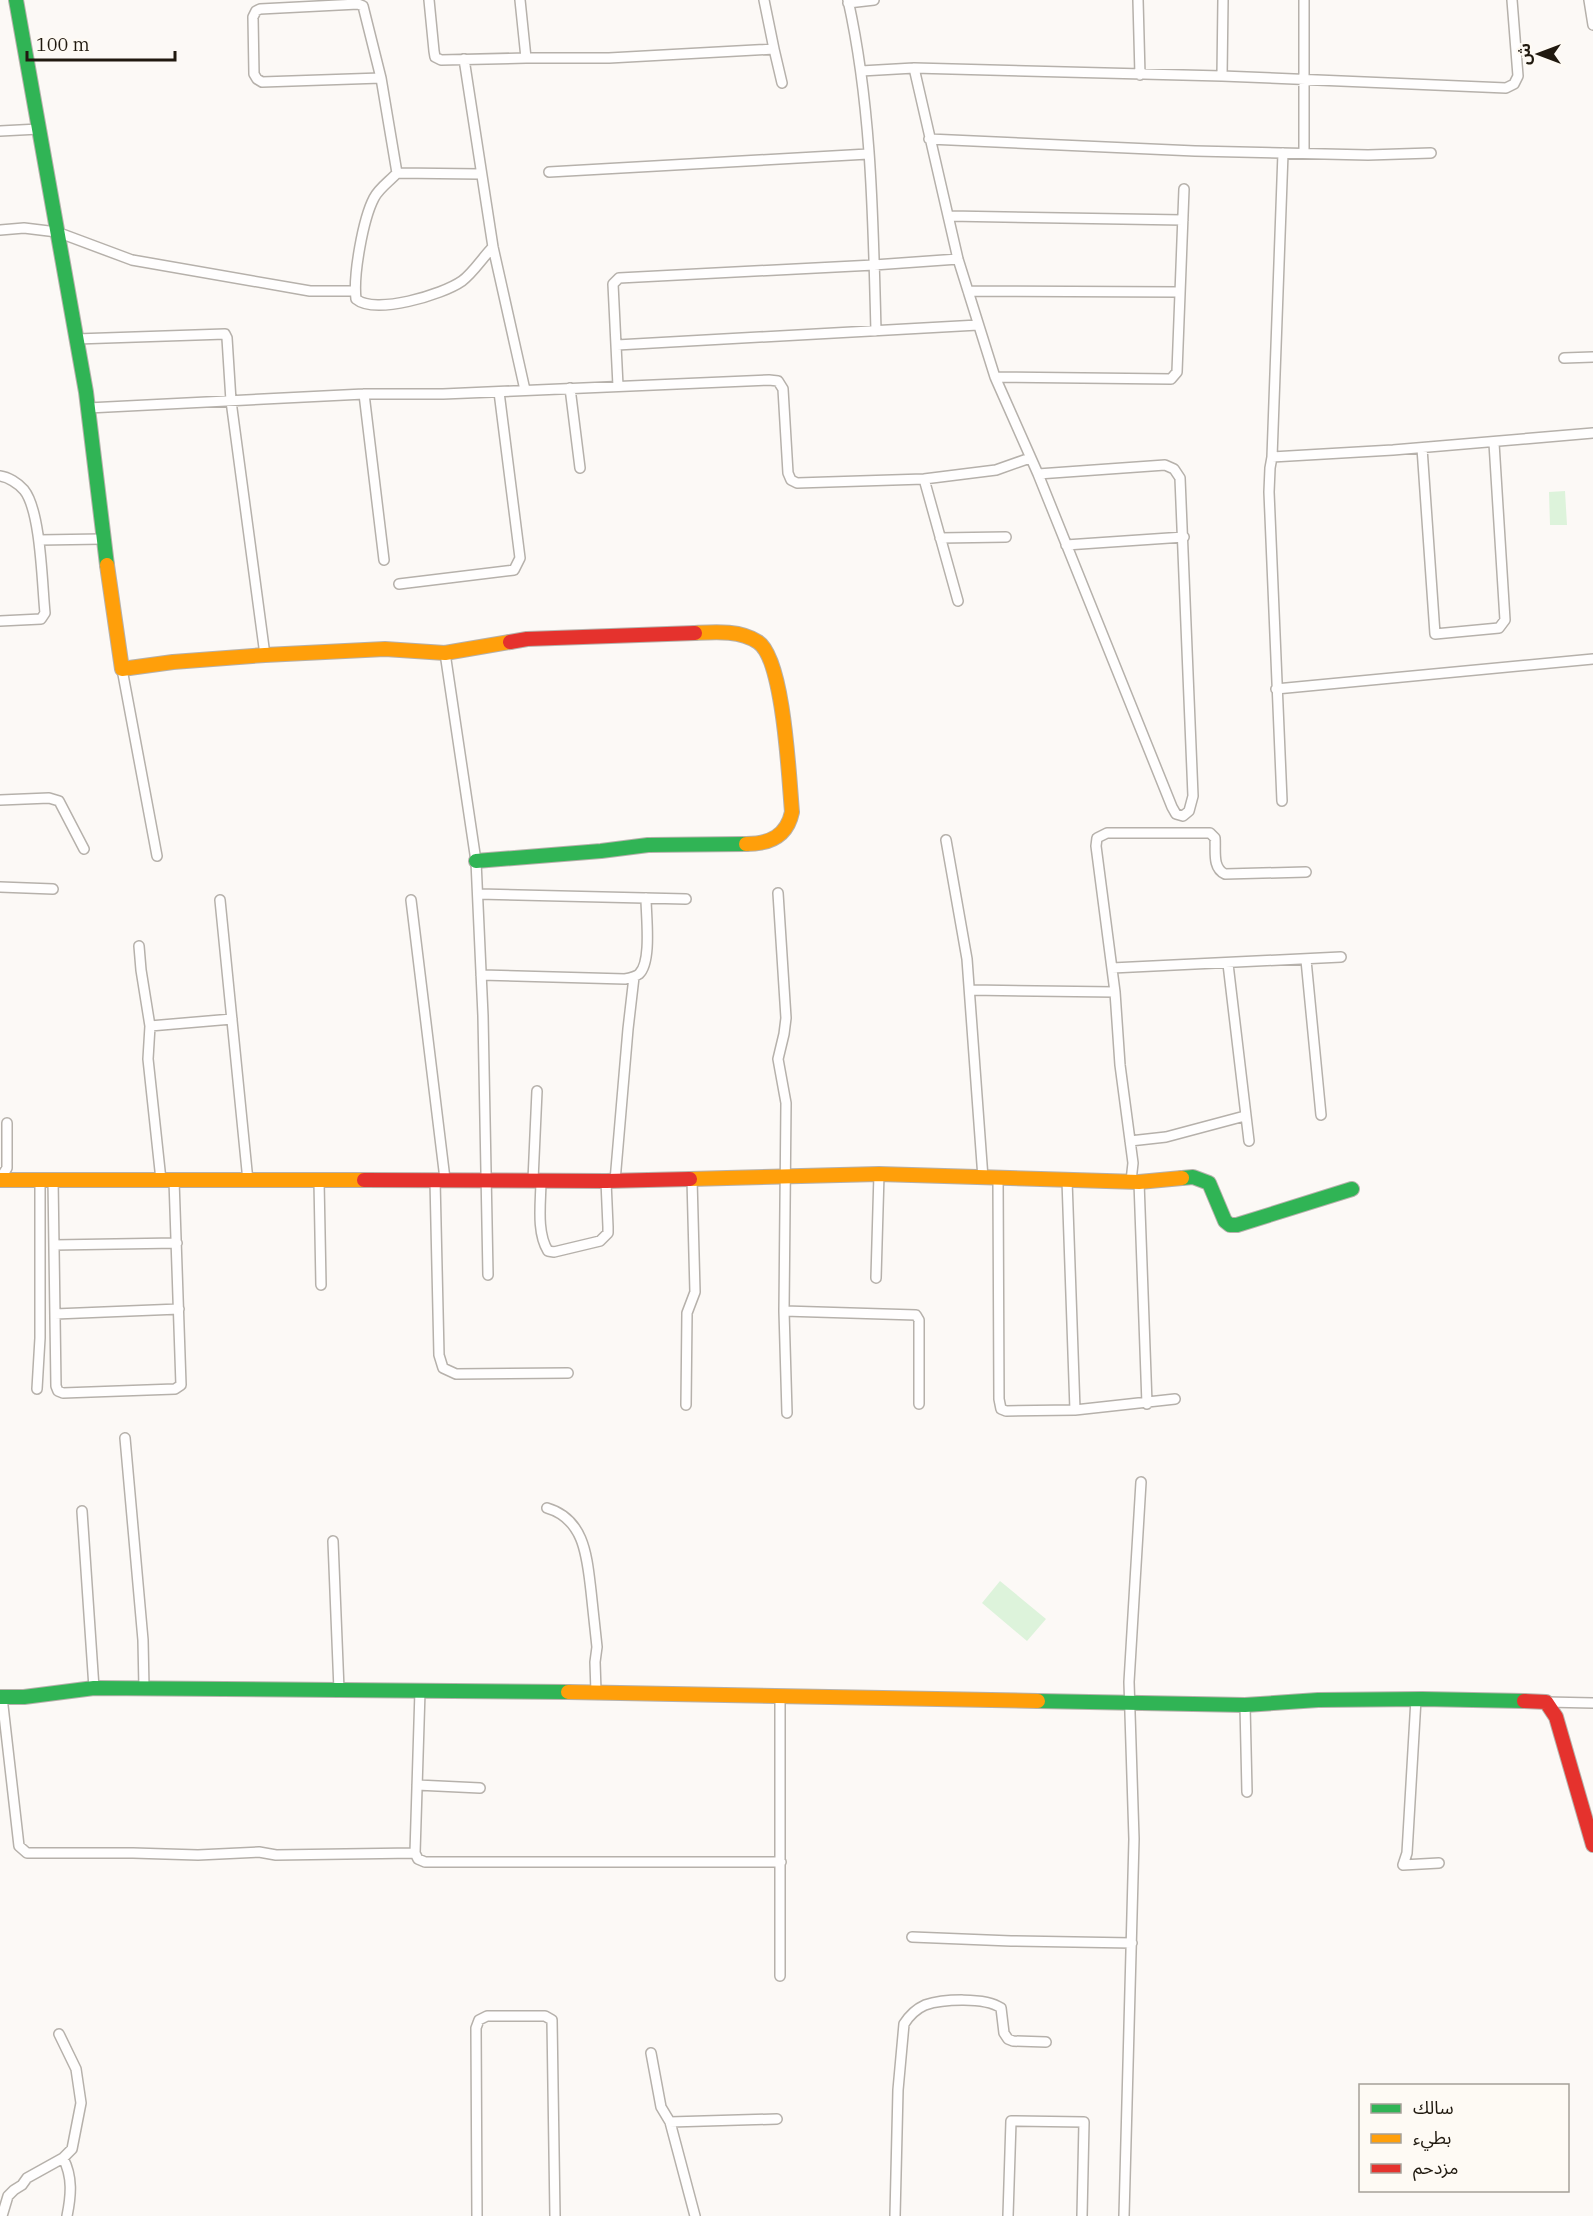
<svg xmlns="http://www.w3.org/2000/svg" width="1593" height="2216" viewBox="0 0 1593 2216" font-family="'IBM Plex Serif','Noto Sans Arabic',serif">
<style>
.park{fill:#ddf3db}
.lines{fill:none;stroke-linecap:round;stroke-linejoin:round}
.street-casing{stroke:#b6b1ab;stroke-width:12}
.fast-casing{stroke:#b6b1ab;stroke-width:16}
.slow-casing{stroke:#b6b1ab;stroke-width:16}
.jam-casing{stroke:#b6b1ab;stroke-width:16}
.street{stroke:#fffefe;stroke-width:9}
.fast{stroke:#30b455;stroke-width:14}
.slow{stroke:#ff9f0a;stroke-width:14}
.jam{stroke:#e5322d;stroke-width:14}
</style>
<rect width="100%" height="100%" fill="#fcf9f6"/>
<path class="park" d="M 1565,491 L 1567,525 L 1550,525 L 1549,492 Z
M 1000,1581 L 1046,1619 L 1027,1641 L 982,1603 Z"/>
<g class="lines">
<g class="street-casing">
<path id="street" d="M 429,0 L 434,51 L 435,57 L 441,60 L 526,58 L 520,0
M 848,0 C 872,108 873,221 876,331
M 1138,0 L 1140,75
M 1589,0 L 1593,25
M 848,3 L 874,0
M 774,49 L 782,83
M 526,58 L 609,58 L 774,49 L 764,0
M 464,59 L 493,247 L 525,390
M 914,68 L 958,259 L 995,377 L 1038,474 L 1172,807 L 1176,814 L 1183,816 L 1189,811 L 1193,796 L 1180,478 L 1174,469 L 1165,465 L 1038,474
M 861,71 L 914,68 L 1222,76 L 1506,88 L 1514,84 L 1518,76 L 1512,0
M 1222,76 L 1223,0
M 381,78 L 262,82 L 257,79 L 254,74 L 253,17 L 256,11 L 260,9 L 358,4 L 363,6 L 381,78 L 397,173
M 0,131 L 39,129
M 929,139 L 1195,151 L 1368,155 L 1431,153
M 1304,153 L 1304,0
M 549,172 L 868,154
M 480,174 L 397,173 C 390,181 379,188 374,198 C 363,219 353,275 356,299 C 375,315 442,295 462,281 C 473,273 483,257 493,247
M 949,216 L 1183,220
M 0,230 L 24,228 L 57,232 L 132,260 L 310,291 L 355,291
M 968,291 L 1179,292
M 76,339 L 225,334 L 227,338 L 231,401 L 265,655
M 617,345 L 978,325
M 1564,358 L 1593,357
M 995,377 L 1171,379 L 1177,372 L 1184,189
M 618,386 L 613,284 L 619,278 L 874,265 L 958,259
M 570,388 L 580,468
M 364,394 L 384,560
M 88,408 L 364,394 L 443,394 L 769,380 L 778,381 L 783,389 L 788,473 L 791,480 L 797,483 L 924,479 L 996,470 L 1030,458
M 1422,448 L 1435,634 L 1499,628 L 1505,620 L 1494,443
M 1272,457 L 1393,450 L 1593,433
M 0,476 C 8,477 18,483 24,490 C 41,511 42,584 45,613 L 41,619 L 0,621
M 924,479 L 958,601
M 940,538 L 1006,537
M 39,540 L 103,539
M 1066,545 L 1184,537
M 399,584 L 514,570 L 520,558 L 499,392
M 445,653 L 476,861 L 483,1016 L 488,1275
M 122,669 L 157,856
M 1276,689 L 1593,659
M 0,800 L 49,798 L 59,801 L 84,849
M 1282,801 L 1269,492 L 1270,468 L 1272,457 L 1283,153
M 946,840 L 967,959 L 983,1178
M 0,887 L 53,889
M 778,893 L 786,1018 L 784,1034 L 778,1059 L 786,1103 L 784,1311 L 787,1413
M 478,894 L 686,899
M 220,900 L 248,1181
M 411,900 L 445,1179
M 139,946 L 141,970 L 150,1026 L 148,1059 L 161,1180
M 1306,960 L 1321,1115
M 1228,964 L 1249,1141
M 1112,968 L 1341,957
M 481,975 L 625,979 C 630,978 635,977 639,974 C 652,962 646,916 646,898
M 970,990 L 1115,992
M 150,1026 L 232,1019
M 1130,1141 L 1166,1137 L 1241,1117
M 0,1179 L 7,1168 L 7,1123
M 53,1179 L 56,1386 L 58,1391 L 63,1393 L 175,1389 L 181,1385 L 174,1180
M 998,1179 L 999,1399 L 1001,1409 L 1006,1411 L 1075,1410 L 1175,1399
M 435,1180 L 439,1355 L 443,1368 L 456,1374 L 568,1373
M 533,1180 L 537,1091
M 541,1180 C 541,1201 536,1232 548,1251 L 554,1252 L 600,1241 L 608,1233 L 608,1227 L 606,1181
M 1067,1180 L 1075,1410
M 319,1181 L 321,1285
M 615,1181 L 628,1029 L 634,977
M 1131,1181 L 1133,1163 L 1120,1065 L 1115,992 L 1096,846 L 1097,838 L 1107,833 L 1210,833 L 1215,838 C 1216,851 1212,868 1225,874 L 1306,872
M 1139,1182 L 1147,1404
M 54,1245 L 177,1243
M 876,1278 L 879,1174
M 784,1311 L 916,1315 L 919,1320 L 919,1404
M 55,1314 L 179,1309
M 37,1389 L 40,1338 L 40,1179
M 686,1405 L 687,1313 L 695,1292 L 692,1179
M 125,1438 L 143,1640 L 144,1688
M 547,1508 C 585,1519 587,1558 591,1591 C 593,1610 595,1628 597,1647 L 595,1662 L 596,1692
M 82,1511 L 94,1688
M 333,1541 L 339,1690
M 780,1696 L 780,1976
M 2,1697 L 19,1846 L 27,1853 L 133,1853 L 198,1855 L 259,1852 L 276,1855 L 415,1853 L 418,1859 L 425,1862 L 781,1862
M 1416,1699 L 1407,1853 L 1403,1865 L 1439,1863
M 1546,1702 L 1593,1703
M 1245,1705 L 1247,1792
M 417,1785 L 480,1788
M 415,1853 L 420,1691
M 912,1937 L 1011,1941 L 1132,1943
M 651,2053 L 661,2107 L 670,2122 L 695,2216
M 670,2122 L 777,2119
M 63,2158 C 73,2177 71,2196 67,2216
M 2,2216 L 8,2196 L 14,2190 L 22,2185 L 27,2178 L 63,2158 L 72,2149 L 81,2103 L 76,2069 L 59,2034
M 477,2216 L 476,2028 L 479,2020 L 487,2016 L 545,2016 L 552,2020 L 555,2216
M 895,2216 L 898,2090 L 904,2024 C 909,2016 916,2009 925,2005 C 943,1999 985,1997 1001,2008 L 1004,2033 L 1008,2039 L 1013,2041 L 1046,2042
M 1008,2216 L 1011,2121 L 1084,2122 L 1082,2216
M 1124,2216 L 1134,1839 L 1129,1682 L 1141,1482"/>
</g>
<g class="fast-casing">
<path id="fast" d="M 16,0 L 86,392 L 107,565
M 476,861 L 601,851 L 648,845 L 746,844
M 1182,1178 L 1193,1177 L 1209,1183 L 1225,1221 L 1230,1225 L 1237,1225 L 1352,1189
M 0,1697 L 24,1697 L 94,1688 L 568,1692
M 1038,1701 L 1245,1705 L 1318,1700 L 1422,1699 L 1524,1701"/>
</g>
<g class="slow-casing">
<path id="slow" d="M 107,565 L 122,669 L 173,662 L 265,655 L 385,649 L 445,653 L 510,642
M 695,633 C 715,632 740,630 758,642 C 784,659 789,779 792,812 C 787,836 770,844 746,844
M 690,1179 L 879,1174 L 1139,1182 L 1182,1178
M 0,1180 L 364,1180
M 568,1692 L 1038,1701"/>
</g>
<g class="jam-casing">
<path id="jam" d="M 510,642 L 527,639 L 695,633
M 364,1180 L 606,1181 L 690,1179
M 1524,1701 L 1546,1702 L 1556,1717 L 1593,1845"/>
</g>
<use href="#street" class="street"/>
<use href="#fast" class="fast"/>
<use href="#slow" class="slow"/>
<use href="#jam" class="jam"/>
</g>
<rect x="1359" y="2084" width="210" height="108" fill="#fefaf4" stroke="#a5a098" stroke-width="1.5"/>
<rect x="1371" y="2104" width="30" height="9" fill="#30b455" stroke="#a5a098" stroke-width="1.5"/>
<text x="1413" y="2114" font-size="18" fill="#20190f">سالك</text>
<rect x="1371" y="2134" width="30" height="9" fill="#ff9f0a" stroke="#a5a098" stroke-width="1.5"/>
<text x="1413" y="2144" font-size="18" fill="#20190f">بطيء</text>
<rect x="1371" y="2164" width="30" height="9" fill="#e5322d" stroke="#a5a098" stroke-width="1.5"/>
<text x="1413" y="2174" font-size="18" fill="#20190f">مزدحم</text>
<g transform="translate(1539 54) rotate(270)" stroke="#fefaf4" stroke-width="4.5" paint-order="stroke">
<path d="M0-4.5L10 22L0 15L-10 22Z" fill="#20190f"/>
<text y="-9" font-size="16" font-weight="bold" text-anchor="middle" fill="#20190f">ش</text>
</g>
<path d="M27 51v9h148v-9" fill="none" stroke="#20190f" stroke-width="3"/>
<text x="36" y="51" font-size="18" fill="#20190f" stroke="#fefaf4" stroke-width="4.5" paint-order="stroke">100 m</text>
</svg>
